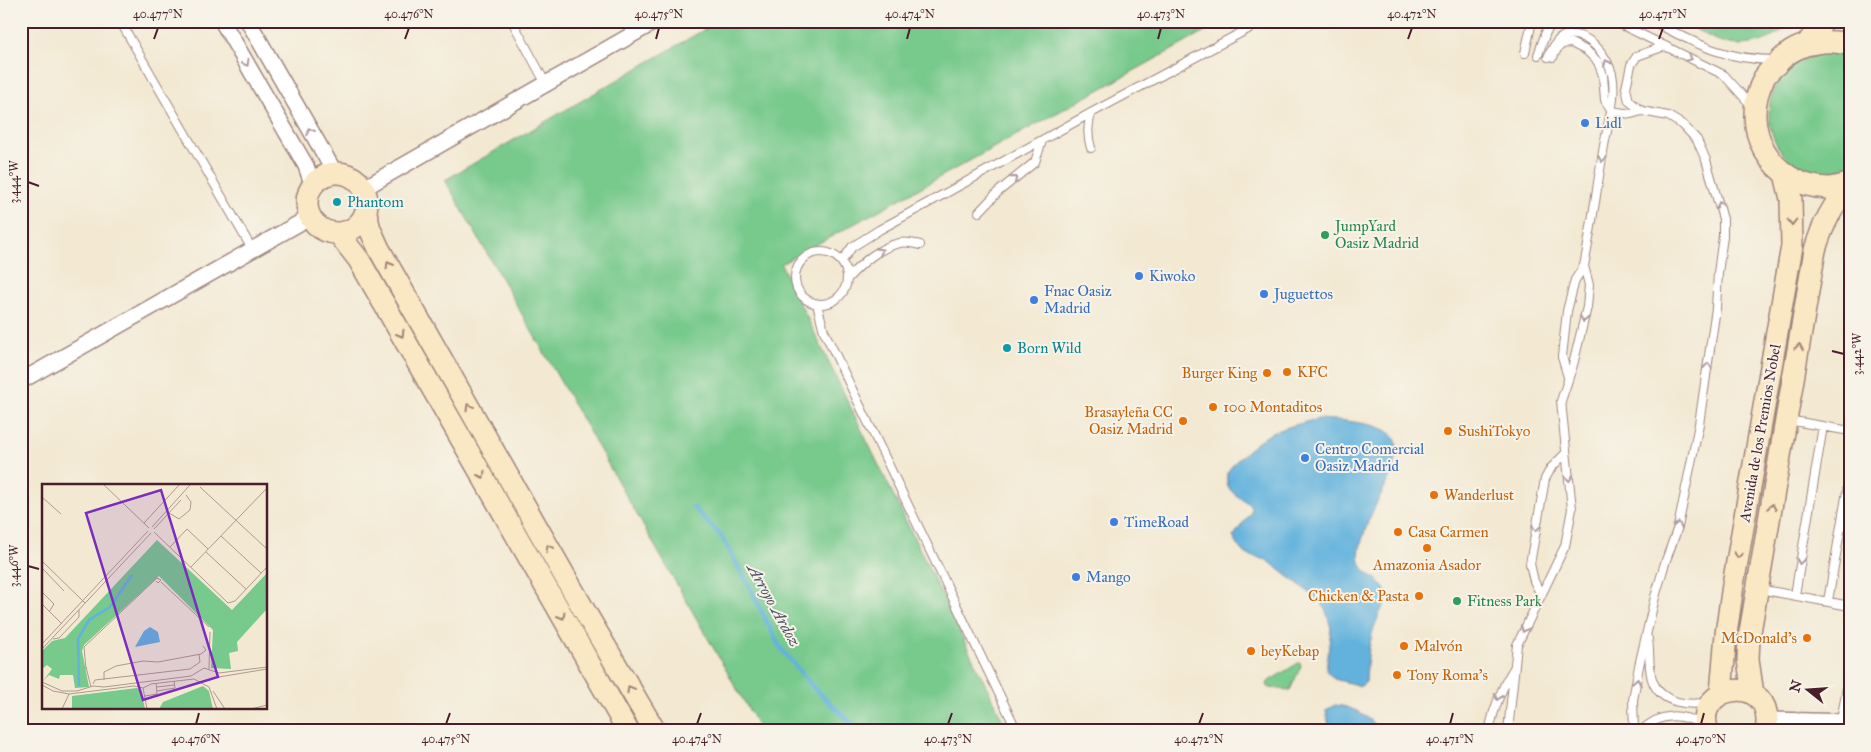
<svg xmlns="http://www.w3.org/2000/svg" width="1871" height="752" viewBox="0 0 1871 752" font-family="'IM FELL Great Primer',serif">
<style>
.green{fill:#77c98c;stroke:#60745c}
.water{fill:#63b2dd;stroke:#566884}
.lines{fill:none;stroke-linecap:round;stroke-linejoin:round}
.stream{stroke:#63b2dd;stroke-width:4.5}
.lane-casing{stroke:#9e847f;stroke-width:10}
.street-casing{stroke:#9e847f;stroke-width:18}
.secondary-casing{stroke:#9e847f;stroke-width:24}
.lane{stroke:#fff;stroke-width:8}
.street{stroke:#fff;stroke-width:15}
.secondary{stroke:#fae7c3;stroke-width:21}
.oneway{stroke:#ae9aa0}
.oneway2{stroke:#a28377}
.ticks{fill:none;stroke:#4a1f2b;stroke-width:2}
.shop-dot{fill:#3f7fe0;stroke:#f7f3e8;stroke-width:2}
.culture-dot{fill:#0f9aa8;stroke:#f7f3e8;stroke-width:2}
.leisure-dot{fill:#2e9e5b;stroke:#f7f3e8;stroke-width:2}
.food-dot{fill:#e8710a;stroke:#f7f3e8;stroke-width:2}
.labels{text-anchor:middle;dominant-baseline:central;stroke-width:4;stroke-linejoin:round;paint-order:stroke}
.shop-label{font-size:15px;fill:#366cbe;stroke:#f7f3e8;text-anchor:start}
.culture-label{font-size:15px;fill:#0d838f;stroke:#f7f3e8;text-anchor:start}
.leisure-label{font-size:15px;fill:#27864d;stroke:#f7f3e8;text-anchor:start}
.food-label{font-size:15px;fill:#c56008;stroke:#f7f3e8;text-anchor:start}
.street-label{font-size:15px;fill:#4a1f2b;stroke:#f7f3e8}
.water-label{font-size:16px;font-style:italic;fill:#535269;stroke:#f7f3e8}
.inset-river{fill:none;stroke:#63b2dd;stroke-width:2.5}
.inset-road{fill:none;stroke:#af9890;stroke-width:1}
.view{fill:#7b2cbf;fill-opacity:0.15;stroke:#7b2cbf;stroke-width:2.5}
.inset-edge{fill:none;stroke:#4a1f2b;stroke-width:2.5}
.neatline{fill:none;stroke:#4a1f2b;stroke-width:2}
.ticks-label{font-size:12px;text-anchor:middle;fill:#4a1f2b}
</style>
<rect width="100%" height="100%" fill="#f7f3e8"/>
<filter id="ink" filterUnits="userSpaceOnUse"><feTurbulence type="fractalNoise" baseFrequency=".02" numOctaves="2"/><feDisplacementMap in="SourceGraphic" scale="10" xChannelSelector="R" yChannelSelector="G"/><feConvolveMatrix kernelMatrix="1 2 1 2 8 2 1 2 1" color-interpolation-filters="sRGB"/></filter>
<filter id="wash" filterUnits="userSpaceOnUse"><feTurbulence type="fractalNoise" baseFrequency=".0096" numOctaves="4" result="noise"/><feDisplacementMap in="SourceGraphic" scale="20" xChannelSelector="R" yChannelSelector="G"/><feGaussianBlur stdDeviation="1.12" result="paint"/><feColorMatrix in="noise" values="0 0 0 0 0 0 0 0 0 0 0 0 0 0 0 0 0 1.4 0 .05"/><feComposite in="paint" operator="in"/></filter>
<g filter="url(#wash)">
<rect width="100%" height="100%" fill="#f3e9d3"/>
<path class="green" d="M 719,21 L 1225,21 L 781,264 L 1008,731 L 761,731 L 445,180 Z
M 1681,21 L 1793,21 C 1777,38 1754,48 1730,44 C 1713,41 1696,29 1681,21 Z
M 1832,52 L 1850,56 L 1850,172 C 1757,196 1735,59 1832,52 Z
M 1300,662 L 1301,666 L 1290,690 L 1269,688 L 1267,684 L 1269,681 Z"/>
<path class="water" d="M 1318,419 C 1336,420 1385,422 1394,437 C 1406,455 1378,498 1371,515 C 1367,523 1365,532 1362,540 C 1350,581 1382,570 1386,594 C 1388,602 1382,608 1379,615 C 1369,637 1367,658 1366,682 L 1361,686 L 1334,679 L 1326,670 L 1331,628 L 1326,611 L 1319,600 L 1267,560 L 1248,555 L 1241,550 L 1233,537 L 1251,512 L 1251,506 C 1244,499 1232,495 1228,486 C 1227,483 1226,477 1227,474 C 1230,464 1260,439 1270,434 C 1286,427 1301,423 1318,419 Z
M 1335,705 C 1354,707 1368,715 1379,731 L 1330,731 L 1326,710 Z"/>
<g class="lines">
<path class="stream" d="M 693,507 L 722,537 L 749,586 L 779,646 L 812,686 L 860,731"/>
</g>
</g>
<g filter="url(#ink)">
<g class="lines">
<g class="lane-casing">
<path id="lane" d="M 120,21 L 252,249
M 512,21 L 546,84
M 1614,21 L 1724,75 L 1751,105
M 1652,21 C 1696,44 1725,60 1776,60
M 1525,53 L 1532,21
M 1538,55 L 1546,32 L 1554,21
M 1553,57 L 1557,49 L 1562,44 L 1571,43 L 1587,51 L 1598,62 L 1603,75 L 1605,100 L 1612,111
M 1612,111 L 1631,114 L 1642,111 L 1668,116 L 1683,125 L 1697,140 L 1706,160 L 1723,219 L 1723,236 L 1718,273 L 1716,308 L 1699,424 L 1678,527 L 1665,563 L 1655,597 L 1639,666 L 1633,700 L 1634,731
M 1642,111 L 1629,101 L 1626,88 L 1631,65 L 1637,56 L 1665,46
M 1091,148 C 1087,135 1088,126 1091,113
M 979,212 L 998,192 L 1035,162 L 1042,141
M795 278a26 26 0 1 1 52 0a26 26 0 1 1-52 0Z
M 842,261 L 852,247 L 879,230 L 1091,113 L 1263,21
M 848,278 C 862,263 879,247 900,243 C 906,241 914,244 920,245
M 817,304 L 824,331 L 1017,731
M 1568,377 L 1562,357 L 1567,311 L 1575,280 L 1584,266
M 1788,420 L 1850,431
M 1759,589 L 1850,606
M 1541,595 L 1534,581 L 1530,564 L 1545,479 L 1551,468 L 1566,453
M 1795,595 L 1823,426
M 1828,601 L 1850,474
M 1648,639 C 1650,651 1648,671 1653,682 C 1662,704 1689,706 1709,702
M 1841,721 L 1850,671
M 1489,731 C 1494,707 1501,688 1514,668
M 1508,731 L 1517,645 L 1565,546 L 1572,509 L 1561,401 L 1573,365 L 1587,307 L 1589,285 L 1584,266 C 1592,226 1597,186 1604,146 C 1608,122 1617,98 1612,74 C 1607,57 1594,38 1575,35 C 1559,33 1554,45 1548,57
M 1641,731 C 1662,711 1680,714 1705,725"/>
</g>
<g class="street-casing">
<path id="street" d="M 222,21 L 306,166 L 313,186
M 248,21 L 335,173
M 364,188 L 656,21
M 21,381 L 310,217
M 1768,720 L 1850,722"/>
</g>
<g class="secondary-casing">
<path id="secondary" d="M 1807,44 L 1823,21
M 1850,45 C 1839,41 1827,41 1816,43 C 1801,45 1787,52 1777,64 C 1772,68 1767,73 1764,78 C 1738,128 1771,186 1827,188 C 1834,188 1843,185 1850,184
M307 203a30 30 0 1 1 60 0a30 30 0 1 1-60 0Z
M 366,213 L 370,229 L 379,249 L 588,617 L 655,731
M 338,233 L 359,260 L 628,731
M 1721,693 L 1726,634 L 1733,585 L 1792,246 L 1791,199 L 1785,174
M 1753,694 L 1748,660 L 1749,638 L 1815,250 C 1823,223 1832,207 1850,185
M 1708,731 C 1690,684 1777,670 1766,731"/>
</g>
<use href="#lane" class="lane"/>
<use href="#street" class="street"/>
<use href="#secondary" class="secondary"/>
</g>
<defs><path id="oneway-chevron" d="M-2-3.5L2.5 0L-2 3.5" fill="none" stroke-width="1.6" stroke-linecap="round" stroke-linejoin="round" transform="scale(1.25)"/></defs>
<g class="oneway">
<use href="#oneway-chevron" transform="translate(1689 58) rotate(26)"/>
<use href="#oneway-chevron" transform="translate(246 63) rotate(60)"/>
<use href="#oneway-chevron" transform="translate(1607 63) rotate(-114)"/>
<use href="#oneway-chevron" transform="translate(310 131) rotate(-119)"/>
<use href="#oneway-chevron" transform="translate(1602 159) rotate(99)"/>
<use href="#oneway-chevron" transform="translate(1014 179) rotate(-39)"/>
<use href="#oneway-chevron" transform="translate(1720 205) rotate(-103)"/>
<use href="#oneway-chevron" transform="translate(880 251) rotate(-30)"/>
<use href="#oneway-chevron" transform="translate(1584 319) rotate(101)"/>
<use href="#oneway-chevron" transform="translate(1708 366) rotate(-83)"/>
<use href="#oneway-chevron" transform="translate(1569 478) rotate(83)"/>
<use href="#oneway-chevron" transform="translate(1678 525) rotate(-75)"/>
<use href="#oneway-chevron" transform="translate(1536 528) rotate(100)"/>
<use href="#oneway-chevron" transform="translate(1800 561) rotate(100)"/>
<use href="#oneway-chevron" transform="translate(1524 629) rotate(114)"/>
<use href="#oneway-chevron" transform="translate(1637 682) rotate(-80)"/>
<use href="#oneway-chevron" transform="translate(1498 697) rotate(109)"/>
</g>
<g class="oneway2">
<use href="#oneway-chevron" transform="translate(1792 222) rotate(90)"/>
<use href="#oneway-chevron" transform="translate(389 265) rotate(-120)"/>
<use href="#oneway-chevron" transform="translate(401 334) rotate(60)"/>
<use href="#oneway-chevron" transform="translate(1799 347) rotate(-80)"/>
<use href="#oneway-chevron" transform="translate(469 407) rotate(-120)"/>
<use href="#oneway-chevron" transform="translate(482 475) rotate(60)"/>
<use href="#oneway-chevron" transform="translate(1772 507) rotate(-80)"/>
<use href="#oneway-chevron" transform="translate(549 548) rotate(-120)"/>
<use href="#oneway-chevron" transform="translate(1738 555) rotate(100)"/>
<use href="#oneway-chevron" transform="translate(562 616) rotate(60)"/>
<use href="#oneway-chevron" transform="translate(630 689) rotate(-120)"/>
</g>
</g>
<path class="ticks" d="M 154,39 L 158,28M 405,39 L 409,28M 656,39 L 659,28M 907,39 L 910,28M 1158,39 L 1161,28M 1408,39 L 1412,28M 1659,39 L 1663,28M 28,182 L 39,186M 1832,351 L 1844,354M 28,566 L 39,569M 196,724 L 199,713M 446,724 L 450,713M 697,724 L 701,713M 948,724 L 952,713M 1199,724 L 1203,713M 1450,724 L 1453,713M 1701,724 L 1704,713"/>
<g class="shop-dot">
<circle cx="1585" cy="123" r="5"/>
<circle cx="1139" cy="276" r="5"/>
<circle cx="1264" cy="294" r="5"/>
<circle cx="1034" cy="300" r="5"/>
<circle cx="1305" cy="458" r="5"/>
<circle cx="1114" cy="522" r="5"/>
<circle cx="1076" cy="577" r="5"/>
</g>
<g class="culture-dot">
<circle cx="337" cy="202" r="5"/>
<circle cx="1007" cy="348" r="5"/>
</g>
<g class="leisure-dot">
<circle cx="1325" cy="235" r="5"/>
<circle cx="1457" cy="601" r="5"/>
</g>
<g class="food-dot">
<circle cx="1287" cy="372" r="5"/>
<circle cx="1267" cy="373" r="5"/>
<circle cx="1213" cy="407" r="5"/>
<circle cx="1183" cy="421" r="5"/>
<circle cx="1448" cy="431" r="5"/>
<circle cx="1434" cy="495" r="5"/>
<circle cx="1398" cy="532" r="5"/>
<circle cx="1427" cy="548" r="5"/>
<circle cx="1419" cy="596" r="5"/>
<circle cx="1807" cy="638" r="5"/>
<circle cx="1404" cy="646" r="5"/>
<circle cx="1251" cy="651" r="5"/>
<circle cx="1397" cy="675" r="5"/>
</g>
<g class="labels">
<g class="shop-label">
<text x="1595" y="123">Lidl</text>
<text x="1149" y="276">Kiwoko</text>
<text x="1044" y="291">Fnac Oasiz<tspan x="1044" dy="17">Madrid</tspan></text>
<text x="1274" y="294">Juguettos</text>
<text x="1315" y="449">Centro Comercial<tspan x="1315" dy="17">Oasiz Madrid</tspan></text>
<text x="1124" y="522">TimeRoad</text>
<text x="1086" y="577">Mango</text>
</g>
<g class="culture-label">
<text x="347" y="202">Phantom</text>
<text x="1017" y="348">Born Wild</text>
</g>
<g class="leisure-label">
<text x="1335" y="226">JumpYard<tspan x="1335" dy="17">Oasiz Madrid</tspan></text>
<text x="1467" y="601">Fitness Park</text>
</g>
<g class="food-label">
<text x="1297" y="372">KFC</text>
<text x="1257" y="373" text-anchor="end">Burger King</text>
<text x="1223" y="407">100 Montaditos</text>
<text x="1173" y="412" text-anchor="end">Brasayleña CC<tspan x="1173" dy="17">Oasiz Madrid</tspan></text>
<text x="1458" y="431">SushiTokyo</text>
<text x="1444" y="495">Wanderlust</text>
<text x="1408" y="532">Casa Carmen</text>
<text x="1427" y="565" text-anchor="middle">Amazonia Asador</text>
<text x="1409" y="596" text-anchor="end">Chicken &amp; Pasta</text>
<text x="1797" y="638" text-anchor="end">McDonald's</text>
<text x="1414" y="646">Malvón</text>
<text x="1261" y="651">beyKebap</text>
<text x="1407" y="675">Tony Roma's</text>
</g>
<g class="street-label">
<text transform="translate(1760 433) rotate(-80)">Avenida de los Premios Nobel</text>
</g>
<g class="water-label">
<text transform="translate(774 605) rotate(61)">Arroyo Ardoz</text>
</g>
</g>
<g transform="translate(42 484)">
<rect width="225" height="225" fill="#f3e9d3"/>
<path d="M 115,56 L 190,126 L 225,89 L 225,125 L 195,158 L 196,167 L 187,169 L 189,185 L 169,184 L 171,146 L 117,92 L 42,161 L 40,167 L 47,203 L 33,204 L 31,191 L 18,191 L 17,195 L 7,191 L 1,197 L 10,185 L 5,181 L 0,185 L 0,167 L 10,157 L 23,154 ZM 161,202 L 167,207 L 171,225 L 117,225 L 121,218 ZM 95,204 L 99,206 L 103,225 L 30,225 L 30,212 Z" fill="#77c98c"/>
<path d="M 108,143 L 116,148 L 118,158 L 93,163 L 102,147 Z" fill="#63b2dd"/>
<path class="inset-river" d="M 37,202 L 36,155 L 47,136 L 68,123 L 90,91"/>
<path class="inset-road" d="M 61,0 L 107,44M 158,3 L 225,65M 0,13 L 19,30M 127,29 L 137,35 L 148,26 L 149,18 L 144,11M 102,39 L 138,0M 110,43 L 148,1M 112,45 L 139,16M 112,48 L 186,119 L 193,117 L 225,83M 179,52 L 219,89M 128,63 L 145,45 L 166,65M 164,68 L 204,105M 0,77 L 43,119M 149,83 L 225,4M 0,84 L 22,107M 119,98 L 167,143M 0,108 L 12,120 L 7,128M 0,120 L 20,140M 11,155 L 17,154 L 37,133 L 37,126M 0,160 L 106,47M 0,165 L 109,49M 44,183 L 49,203M 44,185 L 42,163 L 115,94 L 119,96 L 116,99 L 114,97M 167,185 L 168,148M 171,194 L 225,185M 62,196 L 62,188 L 74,182 L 101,177 L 116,178 L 159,170 L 164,166 L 161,162M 0,198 L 20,207 L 35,207 L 51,202 L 62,203 L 149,192 L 162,184 L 177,189 L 225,183M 51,200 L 53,196 L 148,185 L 158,178 L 157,170M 0,201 L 11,207 L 27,210 L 92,202 L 101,204 L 109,200 L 152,195 L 167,203 L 175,225M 115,203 L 132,201M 101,204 L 105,225M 115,207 L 133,204 L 132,197M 171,207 L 183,225M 103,212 L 115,210 L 114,199M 20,225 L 27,210M 209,225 L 225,221"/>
<path class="view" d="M 119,6 L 176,193 L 101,216 L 44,29 Z"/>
<rect width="225" height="225" class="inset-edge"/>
</g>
<rect width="1871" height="752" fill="none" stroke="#f7f3e8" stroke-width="55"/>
<g transform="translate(1808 690) rotate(287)" stroke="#f7f3e8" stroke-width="4" paint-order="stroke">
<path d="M0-4L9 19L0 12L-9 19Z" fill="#4a1f2b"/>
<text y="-8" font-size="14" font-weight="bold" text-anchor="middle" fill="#4a1f2b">N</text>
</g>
<rect x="28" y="28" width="1816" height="696" class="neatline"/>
<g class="ticks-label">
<text x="158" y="18">40.477°N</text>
<text x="409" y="18">40.476°N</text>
<text x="659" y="18">40.475°N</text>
<text x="910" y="18">40.474°N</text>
<text x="1161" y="18">40.473°N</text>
<text x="1412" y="18">40.472°N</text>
<text x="1663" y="18">40.471°N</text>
<text transform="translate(14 182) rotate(-90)" y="4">3.444°W</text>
<text transform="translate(1857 354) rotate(-90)" y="4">3.442°W</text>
<text transform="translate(14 566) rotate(-90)" y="4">3.446°W</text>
<text x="196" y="743">40.476°N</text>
<text x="446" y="743">40.475°N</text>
<text x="697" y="743">40.474°N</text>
<text x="948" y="743">40.473°N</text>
<text x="1199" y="743">40.472°N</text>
<text x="1450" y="743">40.471°N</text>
<text x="1701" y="743">40.470°N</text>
</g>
</svg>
